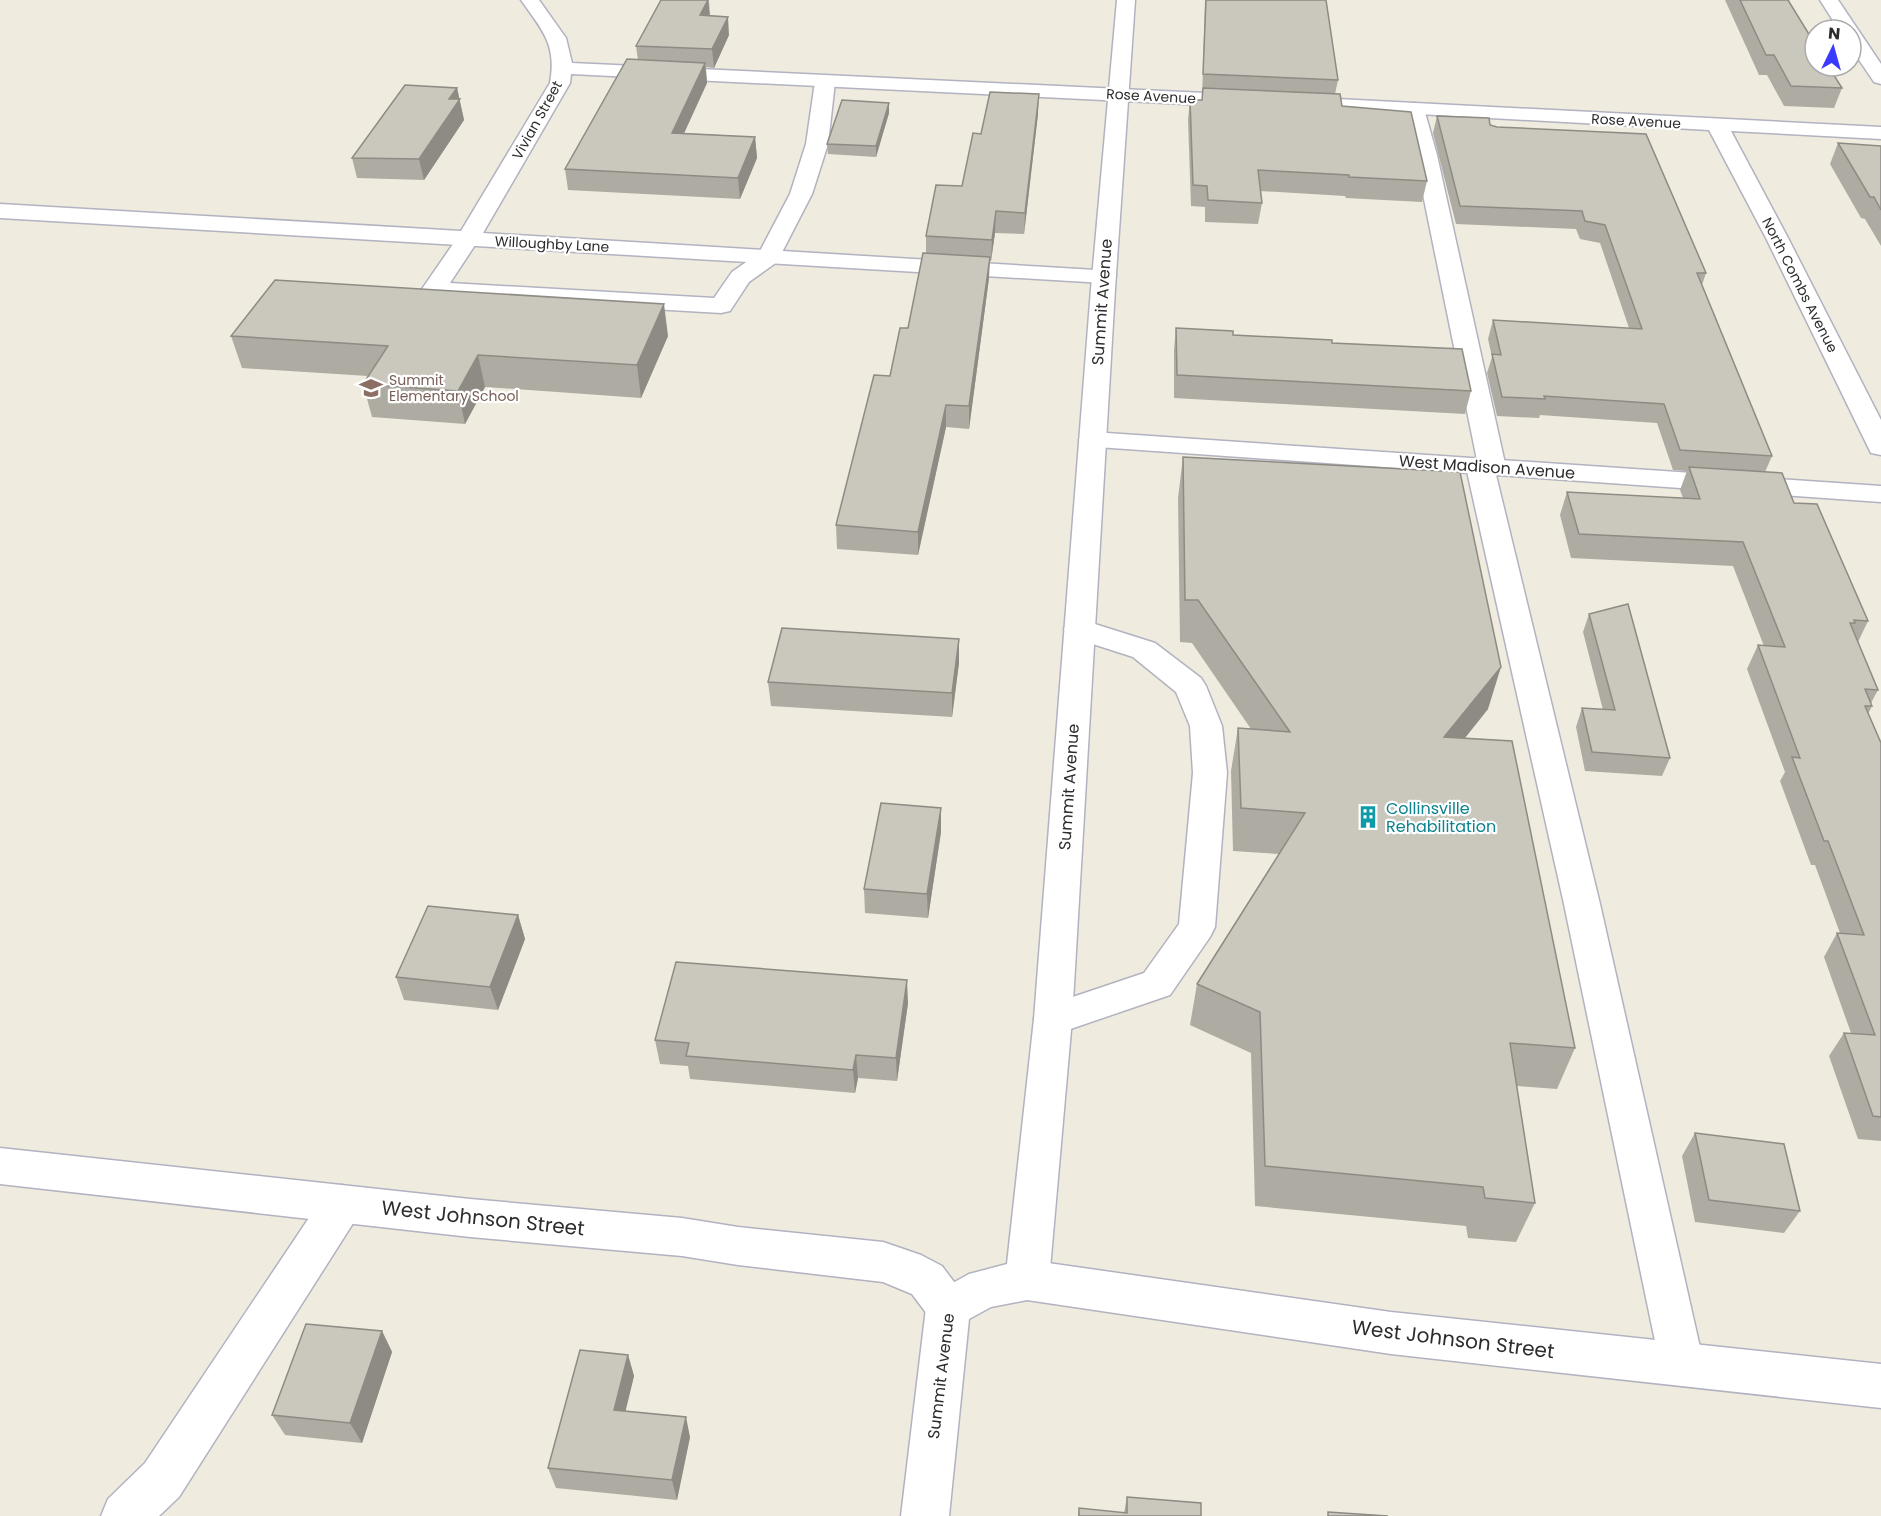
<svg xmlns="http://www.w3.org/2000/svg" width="1881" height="1516" viewBox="0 0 1881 1516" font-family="Poppins,sans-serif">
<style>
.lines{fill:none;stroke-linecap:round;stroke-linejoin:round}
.lane-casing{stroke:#b2b2c1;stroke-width:3}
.street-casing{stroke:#b2b2c1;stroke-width:3}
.secondary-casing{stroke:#b2b2c1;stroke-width:3}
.lane{fill:#fff;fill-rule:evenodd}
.street{fill:#fff;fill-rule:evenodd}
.secondary{fill:#fff;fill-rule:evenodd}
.wall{fill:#aeaba3}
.shaded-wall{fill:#8d8b84}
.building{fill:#cac7bd;stroke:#8d8b84;stroke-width:1.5}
.labels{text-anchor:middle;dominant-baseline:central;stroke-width:4.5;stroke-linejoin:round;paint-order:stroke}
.far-street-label{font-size:14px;fill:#2c2c2c;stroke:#fff}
.far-education-label{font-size:14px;fill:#785e54;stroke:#fff;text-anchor:start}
.street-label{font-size:16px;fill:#2c2c2c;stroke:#fff}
.culture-label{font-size:16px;fill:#0d838f;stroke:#fff;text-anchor:start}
.near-street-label{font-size:20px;fill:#2c2c2c;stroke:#fff}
</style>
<rect width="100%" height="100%" fill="#efebde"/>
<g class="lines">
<g class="lane-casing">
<path id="lane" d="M 825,76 L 832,78 L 835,82 L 828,144 L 812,194 L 777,262 L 749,282 L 730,311 L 721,313 L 434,296 L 426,294 L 422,289 L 460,234 L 468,232 L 476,234 L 479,239 L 450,283 L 714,298 L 732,272 L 759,253 L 790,194 L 806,144 L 815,82 L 818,78 Z
M 1414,103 L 1421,105 L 1424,109 L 1437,155 L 1506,468 L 1502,474 L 1496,475 L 1600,904 L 1704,1365 L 1698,1380 L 1682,1386 L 1666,1380 L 1660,1365 L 1564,904 L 1466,467 L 1470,461 L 1477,460 L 1415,155 L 1404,109 L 1407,105 Z
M 1079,619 L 1155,643 L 1201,678 L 1206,686 L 1222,726 L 1227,773 L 1215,927 L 1210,937 L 1170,995 L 1053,1035 L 1040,1030 L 1034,1019 L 1040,1008 L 1144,973 L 1179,924 L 1193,773 L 1190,726 L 1176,692 L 1133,657 L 1068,636 L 1064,629 L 1068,622 Z
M 342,1185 L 357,1191 L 363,1204 L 357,1217 L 179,1497 L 159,1516 L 101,1516 L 108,1499 L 145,1463 L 327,1191 Z"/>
</g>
<g class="street-casing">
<path id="street" d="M 521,0 L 539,0 L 566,38 L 572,63 L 1247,95 L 1254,97 L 1257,101 L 1254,105 L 1247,107 L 571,74 L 570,83 L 483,233 L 1112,271 L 1116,276 L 1112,281 L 1104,283 L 0,218 L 0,204 L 461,231 L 550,83 C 557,44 542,30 521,0 Z
M 1820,0 L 1838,0 L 1881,64 L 1881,84 L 1874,82 L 1851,48 L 1851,30 L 1839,30 Z
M 1299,97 L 1881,127 L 1881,139 L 1731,131 L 1788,238 L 1881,420 L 1881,455 L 1871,453 L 1868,447 L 1766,238 L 1709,130 L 1292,107 L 1289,103 L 1292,99 Z
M 1092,432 L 1881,486 L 1881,502 L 1083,446 L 1079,440 L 1083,434 Z
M 0,1148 L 470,1199 L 682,1218 L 738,1227 L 883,1242 L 921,1255 L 942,1266 L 963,1294 L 970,1308 L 963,1322 L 948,1328 L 933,1322 L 912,1294 L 883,1282 L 738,1265 L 682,1256 L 470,1237 L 0,1184 Z
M 1027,1260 L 1391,1312 L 1881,1364 L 1881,1408 L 1391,1354 L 1027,1300 L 1012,1294 L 1005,1280 L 1012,1266 Z"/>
</g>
<g class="secondary-casing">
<path id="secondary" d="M 1117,0 L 1135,0 L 1115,289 L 1072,1019 L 1049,1280 L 1042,1294 L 1027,1300 L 991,1307 L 969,1319 L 949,1516 L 901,1516 L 926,1308 L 933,1294 L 969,1274 L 1007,1264 L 1034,1019 L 1091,289 Z"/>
</g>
<use href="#lane" class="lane"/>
<use href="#street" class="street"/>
<use href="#secondary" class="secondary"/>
</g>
<path class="wall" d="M 709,0 L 710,16 L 729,35 L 714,68 L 706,67 L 707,83 L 684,133 L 755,137 L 757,158 L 740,199 L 568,190 L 565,169 L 638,60 L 636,46 Z
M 1205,0 L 1326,0 L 1338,80 L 1335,94 L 1342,106 L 1427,181 L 1422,202 L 1346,198 L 1345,196 L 1260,191 L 1262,203 L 1258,224 L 1205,222 L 1205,207 L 1191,206 L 1188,120 L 1190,100 L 1202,100 Z
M 1725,0 L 1788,0 L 1842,88 L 1834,108 L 1784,106 L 1767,75 L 1759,75 Z
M 457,88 L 464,120 L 424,180 L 357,178 L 352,158 Z
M 889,113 L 876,157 L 828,154 L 827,144 Z
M 1038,114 L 1024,234 L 995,233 L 991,261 L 989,261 L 989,278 L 969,429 L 946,427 L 918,555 L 837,549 L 836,525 L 908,328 L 926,253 L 926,236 L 962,186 L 981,134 Z
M 1437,116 L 1490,125 L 1706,273 L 1702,285 L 1772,456 L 1765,472 L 1794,503 L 1868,621 L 1858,642 L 1878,690 L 1871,703 L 1872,706 L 1868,714 L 1881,743 L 1881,1141 L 1858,1139 L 1829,1056 L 1844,1033 L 1851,1033 L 1824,957 L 1837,933 L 1840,933 L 1815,865 L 1811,865 L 1780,781 L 1785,772 L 1747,669 L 1758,645 L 1764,646 L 1733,566 L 1571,558 L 1560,515 L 1567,492 L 1683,498 L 1680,490 L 1687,471 L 1673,470 L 1657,423 L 1540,415 L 1539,418 L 1497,416 L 1487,373 L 1492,357 L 1488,339 L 1493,320 L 1629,328 L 1600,243 L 1580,239 L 1576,229 L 1456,224 L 1433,133 Z
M 1838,143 L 1881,146 L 1881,246 L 1865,219 L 1861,218 L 1830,164 Z
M 1176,328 L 1233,335 L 1332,343 L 1471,391 L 1465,414 L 1174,398 L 1174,350 Z
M 231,336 L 668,336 L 641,398 L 485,387 L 465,424 L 372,417 L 363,384 L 368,376 L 242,368 Z
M 1183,457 L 1488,709 L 1465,738 L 1575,1048 L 1557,1089 L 1517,1086 L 1535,1203 L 1516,1242 L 1468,1238 L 1466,1226 L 1255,1206 L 1251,1053 L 1190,1025 L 1197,984 L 1279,854 L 1233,851 L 1231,771 L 1238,728 L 1251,729 L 1192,643 L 1180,642 L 1178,498 Z
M 1589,614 L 1670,758 L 1662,776 L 1585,771 L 1576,727 L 1582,708 L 1603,710 L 1583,632 Z
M 959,639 L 959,663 L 952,717 L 771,706 L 768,682 Z
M 941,832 L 928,918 L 865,913 L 864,889 Z
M 518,915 L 525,939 L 498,1010 L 404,1000 L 396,977 Z
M 908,1003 L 897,1081 L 858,1078 L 855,1093 L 690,1079 L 688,1066 L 660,1064 L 655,1040 Z
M 1695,1133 L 1800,1211 L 1784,1233 L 1695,1222 L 1682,1156 Z
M 382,1331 L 392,1352 L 362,1443 L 285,1435 L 272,1415 Z
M 628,1355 L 634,1376 L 625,1411 L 690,1437 L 677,1500 L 556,1488 L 548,1468 Z
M 1127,1497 L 1201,1516 L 1078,1516 L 1079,1508 L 1124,1513 Z"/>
<path class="shaded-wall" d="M 708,0 L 710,17 L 700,15 Z
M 728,17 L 729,35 L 714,68 L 712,49 Z
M 705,63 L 707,83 L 675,153 L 672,133 Z
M 457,88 L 464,120 L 424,180 L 419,159 L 449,99 Z
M 1039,94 L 1038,114 L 1024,234 L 1025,213 Z
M 889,103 L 889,113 L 876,157 L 876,146 Z
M 755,137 L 757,158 L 740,199 L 738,178 Z
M 996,211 L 995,233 L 991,261 L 992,240 Z
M 990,257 L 989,278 L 969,429 L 969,406 Z
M 664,304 L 668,336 L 641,398 L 637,365 Z
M 478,355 L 485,387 L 465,424 L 458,391 Z
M 946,405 L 946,427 L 918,555 L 918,532 Z
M 959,639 L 959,663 L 952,717 L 952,693 Z
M 1501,667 L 1488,709 L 1432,779 L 1444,737 Z
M 941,808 L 941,832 L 928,918 L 927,894 Z
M 518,915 L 525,939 L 498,1010 L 490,987 Z
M 907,980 L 908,1003 L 897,1081 L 896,1058 Z
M 856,1055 L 858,1078 L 855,1093 L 853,1070 Z
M 382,1331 L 392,1352 L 362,1443 L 350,1423 Z
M 628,1355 L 634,1376 L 621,1430 L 614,1410 Z
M 686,1417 L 690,1437 L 677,1500 L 672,1480 Z"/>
<path class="building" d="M 661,0 L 708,0 L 700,15 L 728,17 L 712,49 L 636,46 Z
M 1206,0 L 1326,0 L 1338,80 L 1203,74 Z
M 1740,0 L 1788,0 L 1815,44 L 1815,66 L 1828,66 L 1842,88 L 1791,86 L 1774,55 L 1766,55 Z
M 627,59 L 705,63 L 672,133 L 755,137 L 738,178 L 565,169 Z
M 405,85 L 457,88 L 449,99 L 460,99 L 419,159 L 352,158 Z
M 1203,88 L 1340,94 L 1342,106 L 1411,112 L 1427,181 L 1349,177 L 1349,175 L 1258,170 L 1262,203 L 1208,200 L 1207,186 L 1193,185 L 1190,100 L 1202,100 Z
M 990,92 L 1039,94 L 1025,213 L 996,211 L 992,240 L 926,236 L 936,185 L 962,186 L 973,133 L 981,134 Z
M 842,100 L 889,103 L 876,146 L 827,144 Z
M 1437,116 L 1489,118 L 1490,125 L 1497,127 L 1646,134 L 1706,273 L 1697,273 L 1772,456 L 1680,450 L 1664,404 L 1544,396 L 1545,399 L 1502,397 L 1492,354 L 1501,355 L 1493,320 L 1642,329 L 1605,225 L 1585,221 L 1582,211 L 1460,206 Z
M 1838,143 L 1881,146 L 1881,210 L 1874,197 L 1870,197 Z
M 923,253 L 990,257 L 969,406 L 946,405 L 918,532 L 836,525 L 874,375 L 890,376 L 900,328 L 908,328 Z
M 275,280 L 664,304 L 637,365 L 478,355 L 458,391 L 363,384 L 388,346 L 231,336 Z
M 1176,328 L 1233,331 L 1233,335 L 1332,340 L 1332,343 L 1462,349 L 1471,391 L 1177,375 Z
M 1183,457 L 1460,472 L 1501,667 L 1444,737 L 1512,741 L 1575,1048 L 1510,1043 L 1535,1203 L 1485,1198 L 1483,1187 L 1265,1166 L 1260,1012 L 1197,984 L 1305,813 L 1241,808 L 1238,728 L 1290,732 L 1198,600 L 1185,600 Z
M 1689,467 L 1782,473 L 1794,503 L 1817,504 L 1868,621 L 1854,620 L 1855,623 L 1850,623 L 1878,690 L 1865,689 L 1872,706 L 1865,706 L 1881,743 L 1881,1117 L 1873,1116 L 1844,1033 L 1875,1035 L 1837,933 L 1864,935 L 1828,841 L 1824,841 L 1792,757 L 1800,758 L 1758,645 L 1785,647 L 1743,542 L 1579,534 L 1567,492 L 1700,499 Z
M 1628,604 L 1670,758 L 1592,752 L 1582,708 L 1615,710 L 1589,614 Z
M 782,628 L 959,639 L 952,693 L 768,682 Z
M 881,803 L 941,808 L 927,894 L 864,889 Z
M 428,906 L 518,915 L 490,987 L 396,977 Z
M 676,962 L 907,980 L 896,1058 L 856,1055 L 853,1070 L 686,1056 L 689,1043 L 655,1040 Z
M 1695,1133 L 1784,1144 L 1800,1211 L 1709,1200 Z
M 306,1324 L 382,1331 L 350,1423 L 272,1415 Z
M 580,1350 L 628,1355 L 614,1410 L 686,1417 L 672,1480 L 548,1468 Z
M 1127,1497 L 1201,1503 L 1201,1516 L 1079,1516 L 1079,1508 L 1127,1513 Z
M 1328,1512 L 1388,1516 L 1328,1516 Z"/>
<defs>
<g id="school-bare" transform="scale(1.8)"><path d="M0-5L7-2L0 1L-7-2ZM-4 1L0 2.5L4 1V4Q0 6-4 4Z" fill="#8d6e63" stroke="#fff" stroke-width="2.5" paint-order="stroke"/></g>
<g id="building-bare" transform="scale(1.8)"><path d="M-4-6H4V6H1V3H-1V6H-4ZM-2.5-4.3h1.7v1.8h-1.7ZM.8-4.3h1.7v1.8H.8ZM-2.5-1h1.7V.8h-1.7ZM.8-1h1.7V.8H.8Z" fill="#0f9aa8" stroke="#fff" stroke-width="2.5" paint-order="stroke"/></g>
</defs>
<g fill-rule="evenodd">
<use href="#school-bare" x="371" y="388"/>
<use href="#building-bare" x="1368" y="817"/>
</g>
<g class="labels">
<g class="far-street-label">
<text transform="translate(1151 96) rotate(3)">Rose Avenue</text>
<text transform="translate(537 120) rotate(-61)">Vivian Street</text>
<text transform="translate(1636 121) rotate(3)">Rose Avenue</text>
<text transform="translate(552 244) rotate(3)">Willoughby Lane</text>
<text transform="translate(1800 285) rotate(63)">North Combs Avenue</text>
</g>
<g class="far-education-label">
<text x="389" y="380">Summit<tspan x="389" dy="16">Elementary School</tspan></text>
</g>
<g class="street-label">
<text transform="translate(1102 302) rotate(-86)">Summit Avenue</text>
<text transform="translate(1487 467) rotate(4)">West Madison Avenue</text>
<text transform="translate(1069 787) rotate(-86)">Summit Avenue</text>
<text transform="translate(941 1376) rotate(-83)">Summit Avenue</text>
</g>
<g class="culture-label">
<text x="1386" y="808">Collinsville<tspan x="1386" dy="18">Rehabilitation</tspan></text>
</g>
<g class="near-street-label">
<text transform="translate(483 1218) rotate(6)">West Johnson Street</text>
<text transform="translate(1453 1339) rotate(7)">West Johnson Street</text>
</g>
</g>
<g transform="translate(1833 48) rotate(5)"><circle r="28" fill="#ffffff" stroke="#ababab" stroke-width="1.5"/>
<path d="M0-4.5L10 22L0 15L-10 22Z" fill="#3b3bff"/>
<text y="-9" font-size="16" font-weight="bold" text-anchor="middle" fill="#2c2c2c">N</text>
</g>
</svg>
